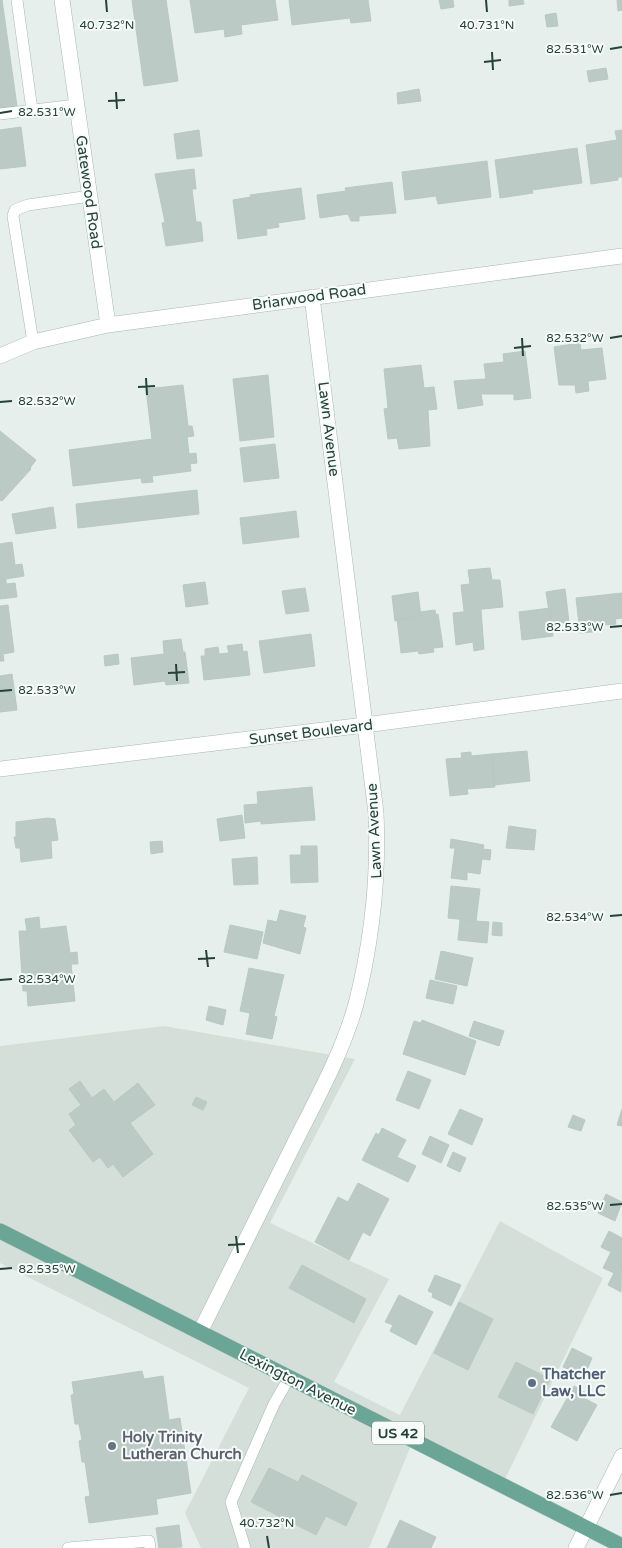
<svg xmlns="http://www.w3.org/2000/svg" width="622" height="1548" viewBox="0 0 622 1548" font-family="'Varela Round',sans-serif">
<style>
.built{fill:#d4dfda}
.building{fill:#bbcac4;stroke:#b8c9c2}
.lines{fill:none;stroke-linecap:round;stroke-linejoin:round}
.lane-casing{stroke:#a8b8b2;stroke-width:12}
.street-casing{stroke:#a8b8b2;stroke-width:16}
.primary-casing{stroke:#c2cac8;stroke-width:16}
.lane{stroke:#fff;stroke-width:11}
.street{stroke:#fff;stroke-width:15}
.primary{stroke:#6aa596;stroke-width:15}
.ticks{fill:none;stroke:#24423a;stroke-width:2}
.service-dot{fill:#5c6f8a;stroke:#f7fbf9;stroke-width:2}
.worship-dot{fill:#6b7280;stroke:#f7fbf9;stroke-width:2}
.labels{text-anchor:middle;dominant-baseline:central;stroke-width:4;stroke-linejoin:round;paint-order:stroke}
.shield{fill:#f7fbf9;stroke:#637a73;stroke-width:1}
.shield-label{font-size:14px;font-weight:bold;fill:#24423a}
.street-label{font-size:15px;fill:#24423a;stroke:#f7fbf9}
.service-label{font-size:15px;font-weight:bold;fill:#4e5e75;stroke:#f7fbf9;text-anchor:start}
.worship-label{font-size:15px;font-weight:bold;fill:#5b616d;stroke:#f7fbf9;text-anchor:start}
.ticks-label{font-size:12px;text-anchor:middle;fill:#24423a;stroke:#f7fbf9;stroke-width:4;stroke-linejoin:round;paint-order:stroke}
</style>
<rect width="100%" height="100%" fill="#e6efeb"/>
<path class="built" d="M 164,1026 L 355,1059 L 270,1223 L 389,1279 L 334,1382 L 400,1415 L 500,1221 L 603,1278 L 501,1487 L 412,1443 L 369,1548 L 201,1548 L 185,1513 L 249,1388 L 0,1263 L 0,1046 Z"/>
<path class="building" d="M 0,0 L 2,0 L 17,106 L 0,108 Z
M 132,0 L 166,0 L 178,81 L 144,86 Z
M 190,0 L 275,0 L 278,20 L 241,25 L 242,34 L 225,37 L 224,29 L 195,33 Z
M 289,0 L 368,0 L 371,21 L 351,23 L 350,18 L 292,25 Z
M 439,0 L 453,0 L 454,7 L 441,9 Z
M 509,0 L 523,0 L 524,4 L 509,6 Z
M 617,0 L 622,0 L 622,10 L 618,11 Z
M 556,13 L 558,26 L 547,27 L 545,15 Z
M 606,68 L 608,79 L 589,82 L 587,71 Z
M 419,89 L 421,101 L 398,104 L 397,93 Z
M 21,127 L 26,166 L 0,169 L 0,130 Z
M 199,130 L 202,156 L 177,159 L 174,134 Z
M 622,130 L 622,177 L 618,177 L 618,180 L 591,184 L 586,145 L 617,140 L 615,131 Z
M 577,148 L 582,183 L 532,190 L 533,193 L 500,198 L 495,160 Z
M 487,161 L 491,197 L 438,204 L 436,196 L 405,200 L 402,172 Z
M 194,169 L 196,189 L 192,189 L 196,222 L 201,222 L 203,241 L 166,246 L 162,223 L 165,222 L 155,174 Z
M 392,182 L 396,213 L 359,216 L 359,221 L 351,221 L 348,214 L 320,218 L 317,195 L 346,191 L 345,188 Z
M 301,188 L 305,219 L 278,223 L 279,227 L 266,229 L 267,235 L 238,239 L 233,200 L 251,197 L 250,195 Z
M 580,343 L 581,350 L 602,348 L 606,379 L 588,381 L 589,391 L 576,393 L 575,385 L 559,385 L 554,347 Z
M 525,351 L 531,398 L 514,400 L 514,394 L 481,394 L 483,405 L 458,409 L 454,381 L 486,379 L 484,364 L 504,362 L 503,354 Z
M 421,365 L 424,388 L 434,387 L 437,409 L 428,410 L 430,446 L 399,449 L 397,438 L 388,439 L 384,409 L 388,408 L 384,369 Z
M 268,375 L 274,437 L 240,441 L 233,379 Z
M 183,385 L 188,426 L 192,426 L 194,436 L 187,437 L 189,454 L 196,453 L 197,463 L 190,464 L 191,471 L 152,476 L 153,482 L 142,483 L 141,478 L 73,486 L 69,450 L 152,439 L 146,389 Z
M 0,431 L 36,460 L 30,468 L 31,469 L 2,501 L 0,500 Z
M 275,444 L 279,478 L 244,482 L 240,448 Z
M 197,490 L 199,514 L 78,528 L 76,504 Z
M 53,507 L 56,528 L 16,534 L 12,514 Z
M 296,511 L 299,537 L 243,544 L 240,518 Z
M 12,542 L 15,565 L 22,564 L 24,576 L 0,580 L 0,544 Z
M 490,568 L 492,580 L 500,580 L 503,607 L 464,611 L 461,585 L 470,584 L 468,570 Z
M 6,579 L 6,584 L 15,583 L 17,597 L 0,599 L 0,580 Z
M 205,582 L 208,604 L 186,607 L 183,585 Z
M 305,588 L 309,611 L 286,614 L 282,591 Z
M 565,589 L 569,622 L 551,624 L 546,592 Z
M 418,592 L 421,616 L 395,621 L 392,596 Z
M 622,593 L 622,618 L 615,619 L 616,624 L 602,625 L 603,631 L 580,633 L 576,598 Z
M 8,605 L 14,652 L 3,654 L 4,661 L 0,661 L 0,606 Z
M 550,608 L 553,636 L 522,640 L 519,612 Z
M 435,610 L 436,615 L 438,614 L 443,647 L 433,648 L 434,652 L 419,654 L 418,651 L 401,653 L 397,619 L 421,616 L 420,612 Z
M 481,610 L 484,649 L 474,651 L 473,642 L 456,645 L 453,613 Z
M 311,634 L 315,666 L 264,673 L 259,641 Z
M 181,639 L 183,652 L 185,652 L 189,683 L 166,685 L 165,681 L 134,685 L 131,658 L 164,654 L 163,641 Z
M 242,644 L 243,652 L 247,651 L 250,675 L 204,680 L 201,656 L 205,656 L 205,649 L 218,647 L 219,654 L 229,653 L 227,646 Z
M 118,654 L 119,664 L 105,666 L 104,656 Z
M 12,674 L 17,710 L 0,712 L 0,676 Z
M 527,751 L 530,781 L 494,785 L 492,754 Z
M 471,752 L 471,756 L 492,754 L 495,787 L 467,789 L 468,794 L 450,796 L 446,759 L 462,758 L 461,753 Z
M 312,787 L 315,820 L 261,824 L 261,821 L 245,823 L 244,805 L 258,804 L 257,792 Z
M 242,815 L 245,838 L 220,841 L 217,819 Z
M 48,818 L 55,819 L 58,840 L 51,841 L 52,858 L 21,862 L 20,848 L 16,848 L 14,837 L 16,837 L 16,822 Z
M 509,826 L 536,830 L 534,850 L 506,848 Z
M 451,839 L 484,845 L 483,849 L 491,850 L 490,860 L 482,859 L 480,874 L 467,872 L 467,880 L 451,878 L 455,848 L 450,848 Z
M 162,841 L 163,852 L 151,854 L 150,842 Z
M 301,846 L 317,846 L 318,882 L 291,883 L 290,855 L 301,855 Z
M 257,857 L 258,884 L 234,885 L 232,859 Z
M 451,886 L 480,889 L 476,921 L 448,918 Z
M 280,910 L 306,916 L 303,927 L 306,928 L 300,954 L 263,943 L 268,920 L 277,922 Z
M 39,917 L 40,929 L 66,926 L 70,953 L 77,952 L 78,964 L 71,964 L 75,1001 L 28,1006 L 27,991 L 23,991 L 19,931 L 27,931 L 25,919 Z
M 460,920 L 489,922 L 487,943 L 458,940 Z
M 493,922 L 502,923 L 502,936 L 492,935 Z
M 230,925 L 263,932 L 257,959 L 224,952 Z
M 441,951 L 473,958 L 467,986 L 435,979 Z
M 249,968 L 284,975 L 274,1016 L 277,1017 L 272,1039 L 246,1034 L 250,1013 L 240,1011 Z
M 430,980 L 457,986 L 453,1004 L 426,998 Z
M 209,1006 L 226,1010 L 223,1025 L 206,1020 Z
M 422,1020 L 476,1041 L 465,1075 L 403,1054 L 414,1021 L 421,1023 Z
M 474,1021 L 504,1031 L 499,1046 L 469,1036 Z
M 408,1071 L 431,1080 L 419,1109 L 396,1100 Z
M 80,1081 L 92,1098 L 104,1089 L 114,1102 L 138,1083 L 155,1105 L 130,1123 L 153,1154 L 123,1177 L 113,1164 L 108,1168 L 100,1157 L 93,1162 L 69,1130 L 76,1125 L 69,1114 L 81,1105 L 69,1089 Z
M 196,1097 L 207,1102 L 203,1110 L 192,1105 Z
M 460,1109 L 483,1119 L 472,1145 L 448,1134 Z
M 622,1109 L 622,1126 L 617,1125 Z
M 573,1115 L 585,1120 L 581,1131 L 568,1127 Z
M 382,1128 L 406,1140 L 397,1157 L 416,1166 L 408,1182 L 362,1160 L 376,1133 L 379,1135 Z
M 430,1136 L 449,1145 L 441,1163 L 422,1154 Z
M 453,1152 L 466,1158 L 460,1172 L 447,1166 Z
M 358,1183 L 389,1199 L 370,1236 L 363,1232 L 349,1260 L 315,1242 L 338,1197 L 348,1202 Z
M 606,1194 L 622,1202 L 615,1221 L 598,1213 Z
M 609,1231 L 622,1238 L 621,1292 L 608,1285 L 614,1273 L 603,1268 L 611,1252 L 601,1247 Z
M 302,1265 L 366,1299 L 354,1323 L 289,1288 Z
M 435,1275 L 461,1285 L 451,1306 L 432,1297 L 433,1293 L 428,1291 Z
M 399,1295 L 433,1312 L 416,1345 L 390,1331 L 393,1325 L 385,1322 Z
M 459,1302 L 493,1319 L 468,1370 L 434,1353 Z
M 572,1348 L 592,1358 L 584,1377 L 563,1367 Z
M 516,1362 L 550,1379 L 533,1414 L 498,1397 Z
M 142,1371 L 144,1379 L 163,1376 L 169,1420 L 180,1418 L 191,1493 L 156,1499 L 158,1514 L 89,1523 L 85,1497 L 90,1496 L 85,1462 L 82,1462 L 79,1441 L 82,1440 L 79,1424 L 75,1424 L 71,1395 L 74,1394 L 72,1382 Z
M 574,1386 L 586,1393 L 584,1398 L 597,1405 L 577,1441 L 551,1427 Z
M 269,1468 L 298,1482 L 302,1475 L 357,1503 L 346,1526 L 326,1516 L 316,1535 L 251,1502 Z
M 400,1520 L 436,1537 L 431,1548 L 387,1548 Z
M 179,1525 L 182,1547 L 159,1548 L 156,1528 Z"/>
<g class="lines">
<g class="lane-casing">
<path id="lane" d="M 17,0 L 32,110
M 0,114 L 76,105
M 33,342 L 13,216 L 15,210 L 28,205 L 90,196
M 68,1548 L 149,1541 L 150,1548
M 245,1548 L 231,1502 L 274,1404 L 289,1378"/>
</g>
<g class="street-casing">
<path id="street" d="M 62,0 L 108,325
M 0,356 L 33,342 L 108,325 L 622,256
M 0,769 L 365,725 L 622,691
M 200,1332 C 231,1270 262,1208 293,1146 C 316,1100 342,1054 356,1004 C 372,941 379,879 376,813 L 312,297
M 576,1548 L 622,1456"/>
</g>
<g class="primary-casing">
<path id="primary" d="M 0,1231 L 622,1546"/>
</g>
<use href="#lane" class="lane"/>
<use href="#street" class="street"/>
<use href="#primary" class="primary"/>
</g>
<path class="ticks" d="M 106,0 L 107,12M 486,0 L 487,12M 610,49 L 622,47M 492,52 L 493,70M 484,62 L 501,60M 116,92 L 117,109M 108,101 L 125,100M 0,113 L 12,111M 522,338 L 523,356M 610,338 L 622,336M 514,348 L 531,346M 146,378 L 147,395M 138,387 L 155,386M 0,402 L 12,401M 610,627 L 622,626M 176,664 L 177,681M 168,673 L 185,672M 0,691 L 12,690M 610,916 L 622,915M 206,950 L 208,967M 198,959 L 215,958M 0,980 L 12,979M 610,1205 L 622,1204M 236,1236 L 238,1253M 228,1245 L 245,1244M 0,1269 L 12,1268M 610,1495 L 622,1493M 267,1536 L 269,1548"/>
<circle class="service-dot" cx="532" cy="1383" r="5"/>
<circle class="worship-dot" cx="112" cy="1446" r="5"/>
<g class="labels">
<rect class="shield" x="372" y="1421.5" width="52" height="23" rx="4"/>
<g class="shield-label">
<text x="398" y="1433">US 42</text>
</g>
<g class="street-label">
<text transform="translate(89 192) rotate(82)">Gatewood Road</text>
<text transform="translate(309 297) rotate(-8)">Briarwood Road</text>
<text transform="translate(329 429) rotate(83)">Lawn Avenue</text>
<text transform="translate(311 732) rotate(-7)">Sunset Boulevard</text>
<text transform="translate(374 831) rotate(-93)">Lawn Avenue</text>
<text transform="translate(298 1382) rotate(27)">Lexington Avenue</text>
</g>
<g class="service-label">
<text x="542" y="1374">Thatcher<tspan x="542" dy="17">Law, LLC</tspan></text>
</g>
<g class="worship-label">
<text x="122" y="1437">Holy Trinity<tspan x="122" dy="17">Lutheran Church</tspan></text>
</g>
</g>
<g class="ticks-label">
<text x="107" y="29">40.732°N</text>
<text x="487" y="29">40.731°N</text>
<text x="575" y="53">82.531°W</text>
<text x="47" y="116">82.531°W</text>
<text x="575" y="342">82.532°W</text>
<text x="47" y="405">82.532°W</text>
<text x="575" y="631">82.533°W</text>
<text x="47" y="694">82.533°W</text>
<text x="575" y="921">82.534°W</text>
<text x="47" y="983">82.534°W</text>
<text x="575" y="1210">82.535°W</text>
<text x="47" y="1273">82.535°W</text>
<text x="575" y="1499">82.536°W</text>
<text x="267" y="1527">40.732°N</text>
</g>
</svg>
